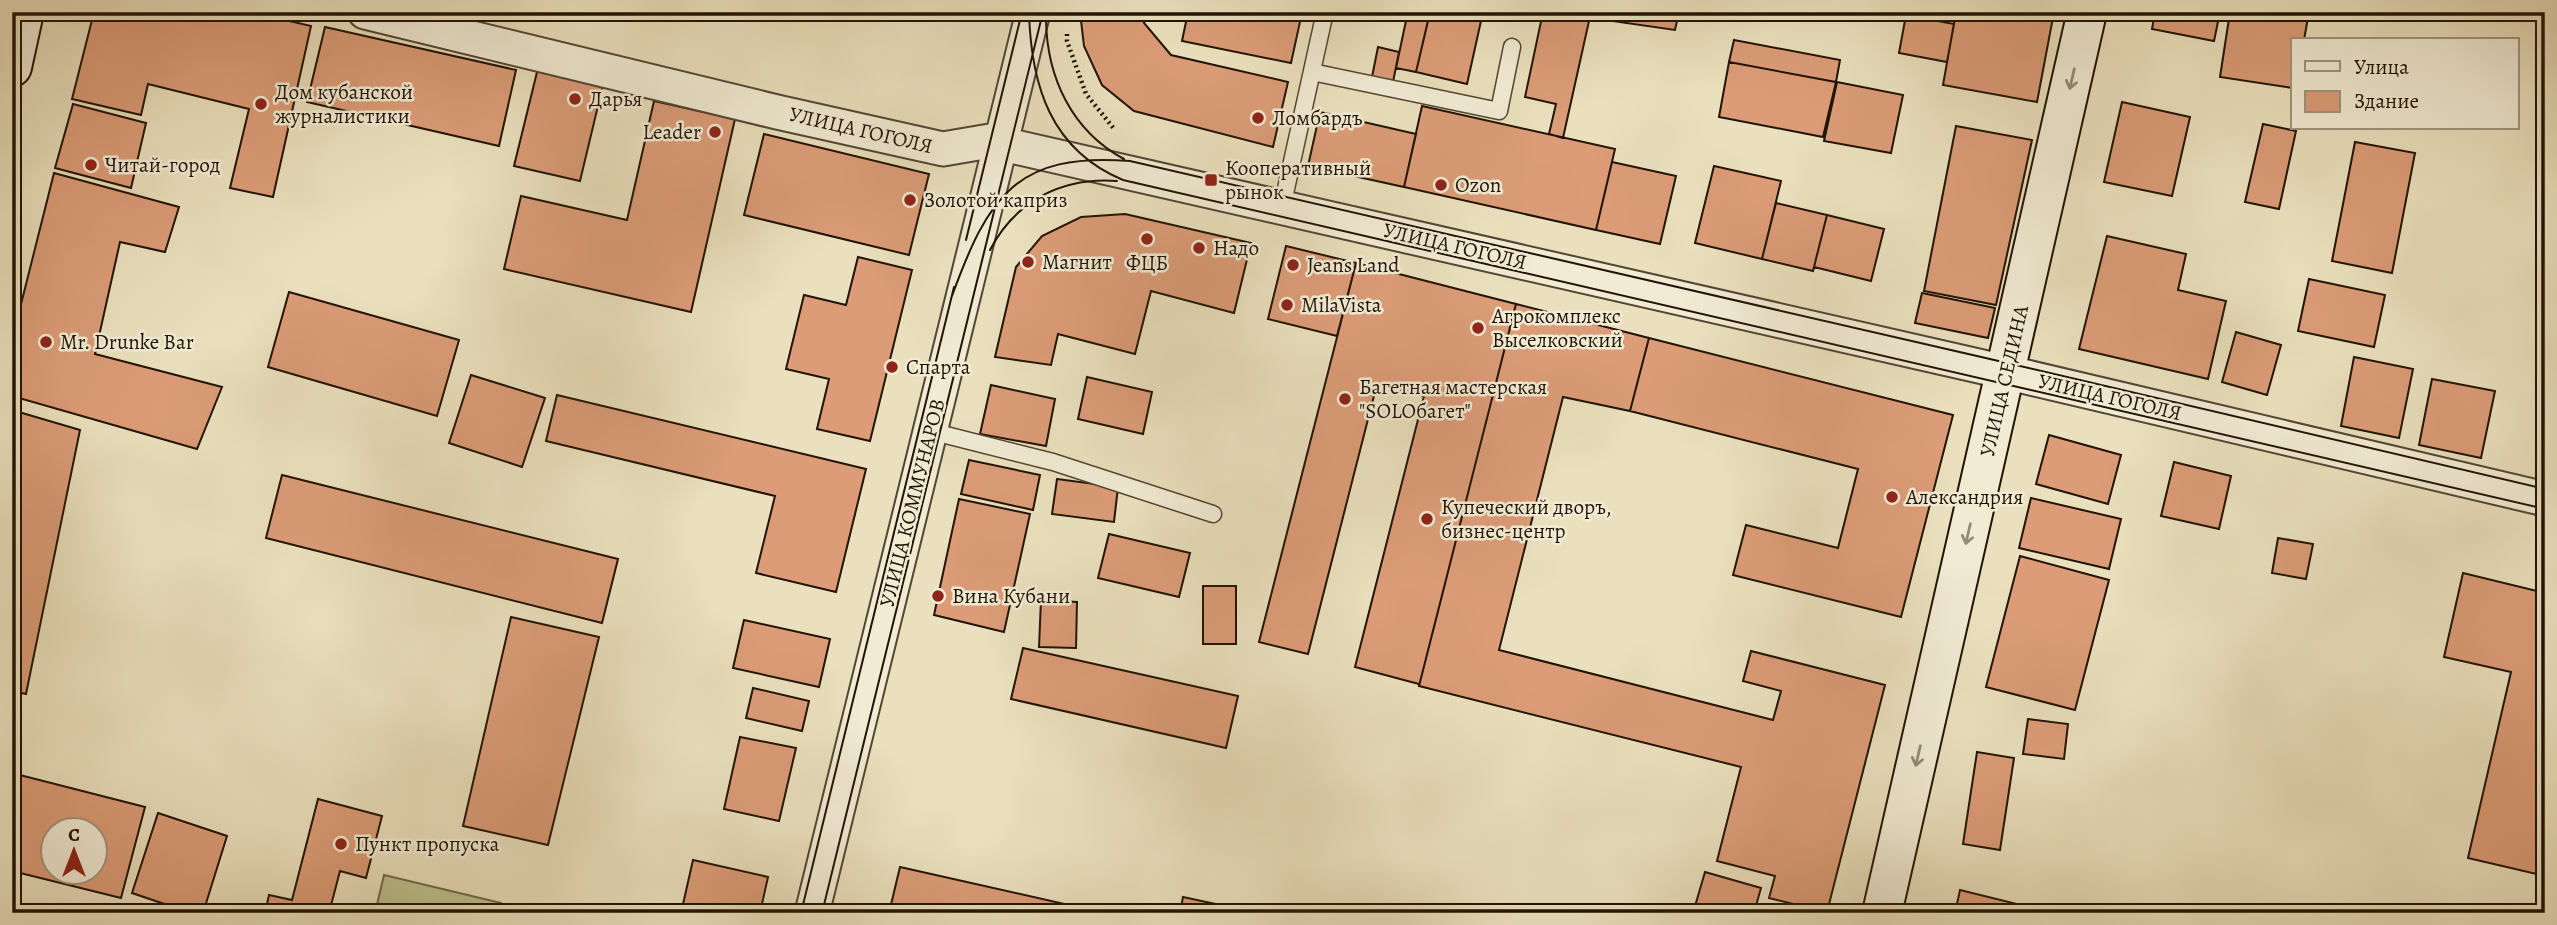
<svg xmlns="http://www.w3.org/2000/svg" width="2557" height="925" viewBox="0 0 2557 925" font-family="Alegreya,serif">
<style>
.green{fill:#bdc18d;stroke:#6f6a49;stroke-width:2}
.building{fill:#db9c77;stroke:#211305;stroke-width:2;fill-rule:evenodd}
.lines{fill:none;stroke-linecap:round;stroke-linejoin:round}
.lane-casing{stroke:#534633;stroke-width:19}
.street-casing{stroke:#534633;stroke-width:37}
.secondary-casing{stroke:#211305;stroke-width:42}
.path{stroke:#211305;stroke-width:4.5;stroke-dasharray:2 3.5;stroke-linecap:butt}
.lane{stroke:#f1ebd4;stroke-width:16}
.street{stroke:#f1ebd4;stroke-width:33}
.secondary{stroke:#f1ebd4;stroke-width:38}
.tram{stroke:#211305;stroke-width:2}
.oneway{stroke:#938a77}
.poi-dot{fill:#8f2418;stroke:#f1ebd4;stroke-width:2.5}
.labels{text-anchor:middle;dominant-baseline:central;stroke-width:5;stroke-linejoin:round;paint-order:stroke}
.poi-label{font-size:21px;fill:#211305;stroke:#f1ebd4;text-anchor:start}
.street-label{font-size:21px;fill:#211305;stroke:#f1ebd4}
</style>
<rect width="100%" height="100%" fill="#eae0bd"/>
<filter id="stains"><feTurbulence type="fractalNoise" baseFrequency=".00286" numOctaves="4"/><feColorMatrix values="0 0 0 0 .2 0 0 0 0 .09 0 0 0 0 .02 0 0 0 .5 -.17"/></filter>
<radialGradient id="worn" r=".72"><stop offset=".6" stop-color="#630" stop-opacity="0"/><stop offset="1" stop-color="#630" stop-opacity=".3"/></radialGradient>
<path class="green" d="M 384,875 L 501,903 L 499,913 L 375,913 Z"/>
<path class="building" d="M 94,12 L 251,12 L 311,26 L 273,197 L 230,188 L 249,109 L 148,84 L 141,115 L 72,99 Z
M 1080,12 L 1147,12 L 1144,23 L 1171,55 L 1288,82 L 1273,147 L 1134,111 L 1102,85 L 1084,46 Z
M 1188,12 L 1279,12 L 1301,17 L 1291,63 L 1182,41 Z
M 1430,12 L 1483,12 L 1467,84 L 1416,72 Z
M 1543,12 L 1591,12 L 1563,138 L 1549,134 L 1556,104 L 1525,97 Z
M 1613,12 L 1679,12 L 1675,30 L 1612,21 Z
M 1956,12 L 2054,12 L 2037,102 L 1943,85 Z
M 2155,12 L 2220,12 L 2214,41 L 2152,29 Z
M 2230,12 L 2309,12 L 2304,40 L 2293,40 L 2293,88 L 2220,77 Z
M 1906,15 L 1954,24 L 1947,62 L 1899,53 Z
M 1407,16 L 1428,21 L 1416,72 L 1396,68 Z
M 325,27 L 516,70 L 499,146 L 307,102 Z
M 1734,40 L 1840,60 L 1836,82 L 1729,62 Z
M 1378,47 L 1399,52 L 1393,82 L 1372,77 Z
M 1729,62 L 1836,82 L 1823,137 L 1719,117 Z
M 538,68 L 603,85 L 580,181 L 514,166 Z
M 1837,82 L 1903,95 L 1891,153 L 1824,141 Z
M 654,101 L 735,119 L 691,312 L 504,269 L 521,196 L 627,220 Z
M 2122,102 L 2190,117 L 2172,196 L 2104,182 Z
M 73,104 L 146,123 L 131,188 L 55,168 Z
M 1422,106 L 1615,149 L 1596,230 L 1404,187 Z
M 1320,112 L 1416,134 L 1404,187 L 1308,166 Z
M 2263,124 L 2296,131 L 2279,209 L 2245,202 Z
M 1956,126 L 2032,140 L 1996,305 L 1924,291 Z
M 764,134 L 929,174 L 909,255 L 744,215 Z
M 2355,142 L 2415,153 L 2392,273 L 2332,261 Z
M 1612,162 L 1676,176 L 1660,244 L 1596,230 Z
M 1714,166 L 1781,181 L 1762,259 L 1695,243 Z
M 54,173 L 179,207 L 165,252 L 120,242 L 95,354 L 222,387 L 197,449 L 12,396 L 12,340 Z
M 1776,203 L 1827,215 L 1813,271 L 1762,259 Z
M 1125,214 L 1251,243 L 1234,313 L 1151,291 L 1135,354 L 1058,334 L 1051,365 L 995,357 L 1016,267 L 1042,236 L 1081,217 Z
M 1827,215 L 1884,229 L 1871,281 L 1814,267 Z
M 2107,236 L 2186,254 L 2178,290 L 2226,301 L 2208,379 L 2079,349 Z
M 1286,246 L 1356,263 L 1337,336 L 1268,319 Z
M 858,257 L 912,270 L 870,441 L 817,429 L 829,379 L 786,369 L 804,295 L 846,305 Z
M 1356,263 L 1516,304 L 1419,686 L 1419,684 L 1355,667 L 1424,396 L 1377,384 L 1308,654 L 1259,642 Z
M 2309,279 L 2385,295 L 2374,347 L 2298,331 Z
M 289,292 L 459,340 L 437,416 L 268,367 Z
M 1922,293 L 1995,308 L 1988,338 L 1915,323 Z
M 1516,304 L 1649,338 L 1630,411 L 1563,397 L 1499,650 L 1773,720 L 1781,691 L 1743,681 L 1751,651 L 1885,685 L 1827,912 L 1769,898 L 1775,876 L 1717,861 L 1741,767 L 1419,686 Z
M 2236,332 L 2281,345 L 2267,395 L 2222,382 Z
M 1649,338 L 1953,415 L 1901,617 L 1733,575 L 1746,525 L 1838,548 L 1858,469 L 1630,411 Z
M 2354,357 L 2413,369 L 2399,438 L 2341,426 Z
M 471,375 L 545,398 L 522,467 L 449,443 Z
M 1087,377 L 1152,392 L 1143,434 L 1078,419 Z
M 2432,379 L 2495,391 L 2481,458 L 2419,445 Z
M 991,385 L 1055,399 L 1046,446 L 980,434 Z
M 557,395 L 866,469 L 836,592 L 756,573 L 775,496 L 546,441 Z
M 12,410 L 80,430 L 26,694 L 12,691 Z
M 2049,435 L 2121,455 L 2108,504 L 2036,484 Z
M 969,460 L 1040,475 L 1033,510 L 961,494 Z
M 2174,462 L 2231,476 L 2219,529 L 2161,516 Z
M 282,475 L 618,559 L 602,623 L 266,538 Z
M 1057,479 L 1118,487 L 1114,522 L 1052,514 Z
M 2031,498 L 2121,519 L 2109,569 L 2019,548 Z
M 959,499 L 1030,514 L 1004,632 L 934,615 Z
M 1109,534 L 1190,553 L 1179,597 L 1098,578 Z
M 2278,538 L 2313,544 L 2306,579 L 2272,573 Z
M 2020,556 L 2109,580 L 2075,710 L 1986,687 Z
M 2463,573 L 2545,593 L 2545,876 L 2468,858 L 2511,672 L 2444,657 Z
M 1203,586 L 1236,586 L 1236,644 L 1203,644 Z
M 1041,600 L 1077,602 L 1076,648 L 1039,647 Z
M 511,617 L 599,637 L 548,845 L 463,826 Z
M 744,620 L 830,639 L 819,687 L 733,668 Z
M 1023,648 L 1238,696 L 1226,748 L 1011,699 Z
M 753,688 L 809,701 L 802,731 L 746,718 Z
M 2028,719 L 2068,724 L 2064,759 L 2023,754 Z
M 740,737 L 796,748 L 779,821 L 724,809 Z
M 1977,752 L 2014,758 L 2000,850 L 1963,844 Z
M 12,773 L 145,807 L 121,898 L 12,871 ZM 52,830 L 94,830 L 94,872 L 52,872 Z
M 318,799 L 382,816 L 366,878 L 340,871 L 329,913 L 265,913 L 269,895 L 292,900 Z
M 158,813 L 227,836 L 203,913 L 191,913 L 132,893 Z
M 693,860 L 768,877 L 760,913 L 681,913 Z
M 900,867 L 1069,905 L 1068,913 L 889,913 Z
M 1705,872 L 1761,888 L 1754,913 L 1693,913 Z
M 1960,890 L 2041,910 L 2040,913 L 1955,913 Z
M 1183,897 L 1253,912 L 1180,913 Z"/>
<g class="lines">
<g class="lane-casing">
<path id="lane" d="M 1312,72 L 1499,111 L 1512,47
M 1282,207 L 1325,12
M 930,431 L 1053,462 L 1213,514"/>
</g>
<g class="street-casing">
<path id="street" d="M 365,12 L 777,112 L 943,149 L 990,141 L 1011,146 L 2005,372 L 2545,499
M 812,913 L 1033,12"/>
</g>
<g class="secondary-casing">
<path id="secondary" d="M 12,67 L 24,12
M 1882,913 L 2087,12"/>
</g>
<path class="path" d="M 1067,34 L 1067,41 L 1086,94 L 1115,130"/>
<use href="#lane" class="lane"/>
<use href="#street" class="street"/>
<use href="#secondary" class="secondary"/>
<path class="tram" d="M 1029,12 C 1031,86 1051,150 1123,180 L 2545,509
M 1046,20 C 1047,78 1072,131 1124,159
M 966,240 L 1022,12
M 990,250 C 1016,200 1063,177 1117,181
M 952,296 C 988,197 1016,152 1130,161 L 1990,359 L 2545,489
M 801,913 L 954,287
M 822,913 L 1043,12"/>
</g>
<defs><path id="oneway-shaft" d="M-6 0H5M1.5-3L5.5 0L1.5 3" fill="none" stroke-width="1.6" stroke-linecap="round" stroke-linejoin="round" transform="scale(1.75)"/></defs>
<g class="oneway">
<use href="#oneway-shaft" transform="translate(2072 79) rotate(103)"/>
<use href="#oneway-shaft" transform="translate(1968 534) rotate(103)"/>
<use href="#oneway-shaft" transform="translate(1918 756) rotate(103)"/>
</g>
<g class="poi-dot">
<circle cx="575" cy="99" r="7"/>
<circle cx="261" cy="104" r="7"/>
<circle cx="1258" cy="118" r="7"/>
<circle cx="715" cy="132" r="7"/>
<circle cx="91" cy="165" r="7"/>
<rect x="1204" y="173" width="14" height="14" rx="3.5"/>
<circle cx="1441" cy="185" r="7"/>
<circle cx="910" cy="200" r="7"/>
<circle cx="1147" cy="239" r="7"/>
<circle cx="1199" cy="248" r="7"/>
<circle cx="1028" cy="262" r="7"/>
<circle cx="1293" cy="265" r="7"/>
<circle cx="1287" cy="305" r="7"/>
<circle cx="1478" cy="328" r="7"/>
<circle cx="46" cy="342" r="7"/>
<circle cx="892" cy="367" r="7"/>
<circle cx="1345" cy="399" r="7"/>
<circle cx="1892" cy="497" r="7"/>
<circle cx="1427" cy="519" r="7"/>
<circle cx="938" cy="596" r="7"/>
<circle cx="341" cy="844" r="7"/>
</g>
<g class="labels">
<g class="poi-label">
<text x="275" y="92">Дом кубанской<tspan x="275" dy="24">журналистики</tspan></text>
<text x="589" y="99">Дарья</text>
<text x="1272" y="118">Ломбардъ</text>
<text x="701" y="132" text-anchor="end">Leader</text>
<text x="105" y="165">Читай-город</text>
<text x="1225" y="168">Кооперативный<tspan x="1225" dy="24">рынок</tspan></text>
<text x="1455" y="185">Ozon</text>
<text x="924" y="200">Золотой каприз</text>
<text x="1213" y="248">Надо</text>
<text x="1042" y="262">Магнит</text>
<text x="1147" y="263" text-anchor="middle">ФЦБ</text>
<text x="1307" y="265">Jeans Land</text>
<text x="1301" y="305">MilaVista</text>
<text x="1492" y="316">Агрокомплекс<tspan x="1492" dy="24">Выселковский</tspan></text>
<text x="60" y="342">Mr. Drunke Bar</text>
<text x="906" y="367">Спарта</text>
<text x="1359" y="387">Багетная мастерская<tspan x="1359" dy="24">"SOLOбагет"</tspan></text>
<text x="1906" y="497">Александрия</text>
<text x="1441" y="507">Купеческий дворъ,<tspan x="1441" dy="24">бизнес-центр</tspan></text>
<text x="952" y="596">Вина Кубани</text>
<text x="355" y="844">Пункт пропуска</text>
</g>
<g class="street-label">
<text transform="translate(861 130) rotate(13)">УЛИЦА ГОГОЛЯ</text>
<text transform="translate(1455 246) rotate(13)">УЛИЦА ГОГОЛЯ</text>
<text transform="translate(2004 381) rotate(-77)">УЛИЦА СЕДИНА</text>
<text transform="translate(2110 397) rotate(13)">УЛИЦА ГОГОЛЯ</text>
<text transform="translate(912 503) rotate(-76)">УЛИЦА КОММУНАРОВ</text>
</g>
</g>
<rect width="2557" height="925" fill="none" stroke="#eae0bd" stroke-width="42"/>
<rect x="14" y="14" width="2529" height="897" fill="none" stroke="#211305" stroke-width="3.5"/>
<rect x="21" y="21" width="2515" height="883" fill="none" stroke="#211305" stroke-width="2"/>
<rect x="2291" y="38" width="228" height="91" fill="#f1ebd4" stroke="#9e9581" stroke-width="2"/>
<rect x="2305" y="61" width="35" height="10" fill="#f1ebd4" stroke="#9e9581" stroke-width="2"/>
<text x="2354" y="74" font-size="21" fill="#211305">Улица</text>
<rect x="2305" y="91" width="35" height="21" fill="#db9c77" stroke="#9e9581" stroke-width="2"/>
<text x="2354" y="108" font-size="21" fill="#211305">Здание</text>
<g transform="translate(74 851)"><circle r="33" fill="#f1ebd4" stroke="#9e9581" stroke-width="2"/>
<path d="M0-5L12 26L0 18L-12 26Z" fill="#8f2418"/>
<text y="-10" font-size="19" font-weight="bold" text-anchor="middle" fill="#211305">С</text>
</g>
<rect width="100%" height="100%" filter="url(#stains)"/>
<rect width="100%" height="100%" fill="url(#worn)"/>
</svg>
